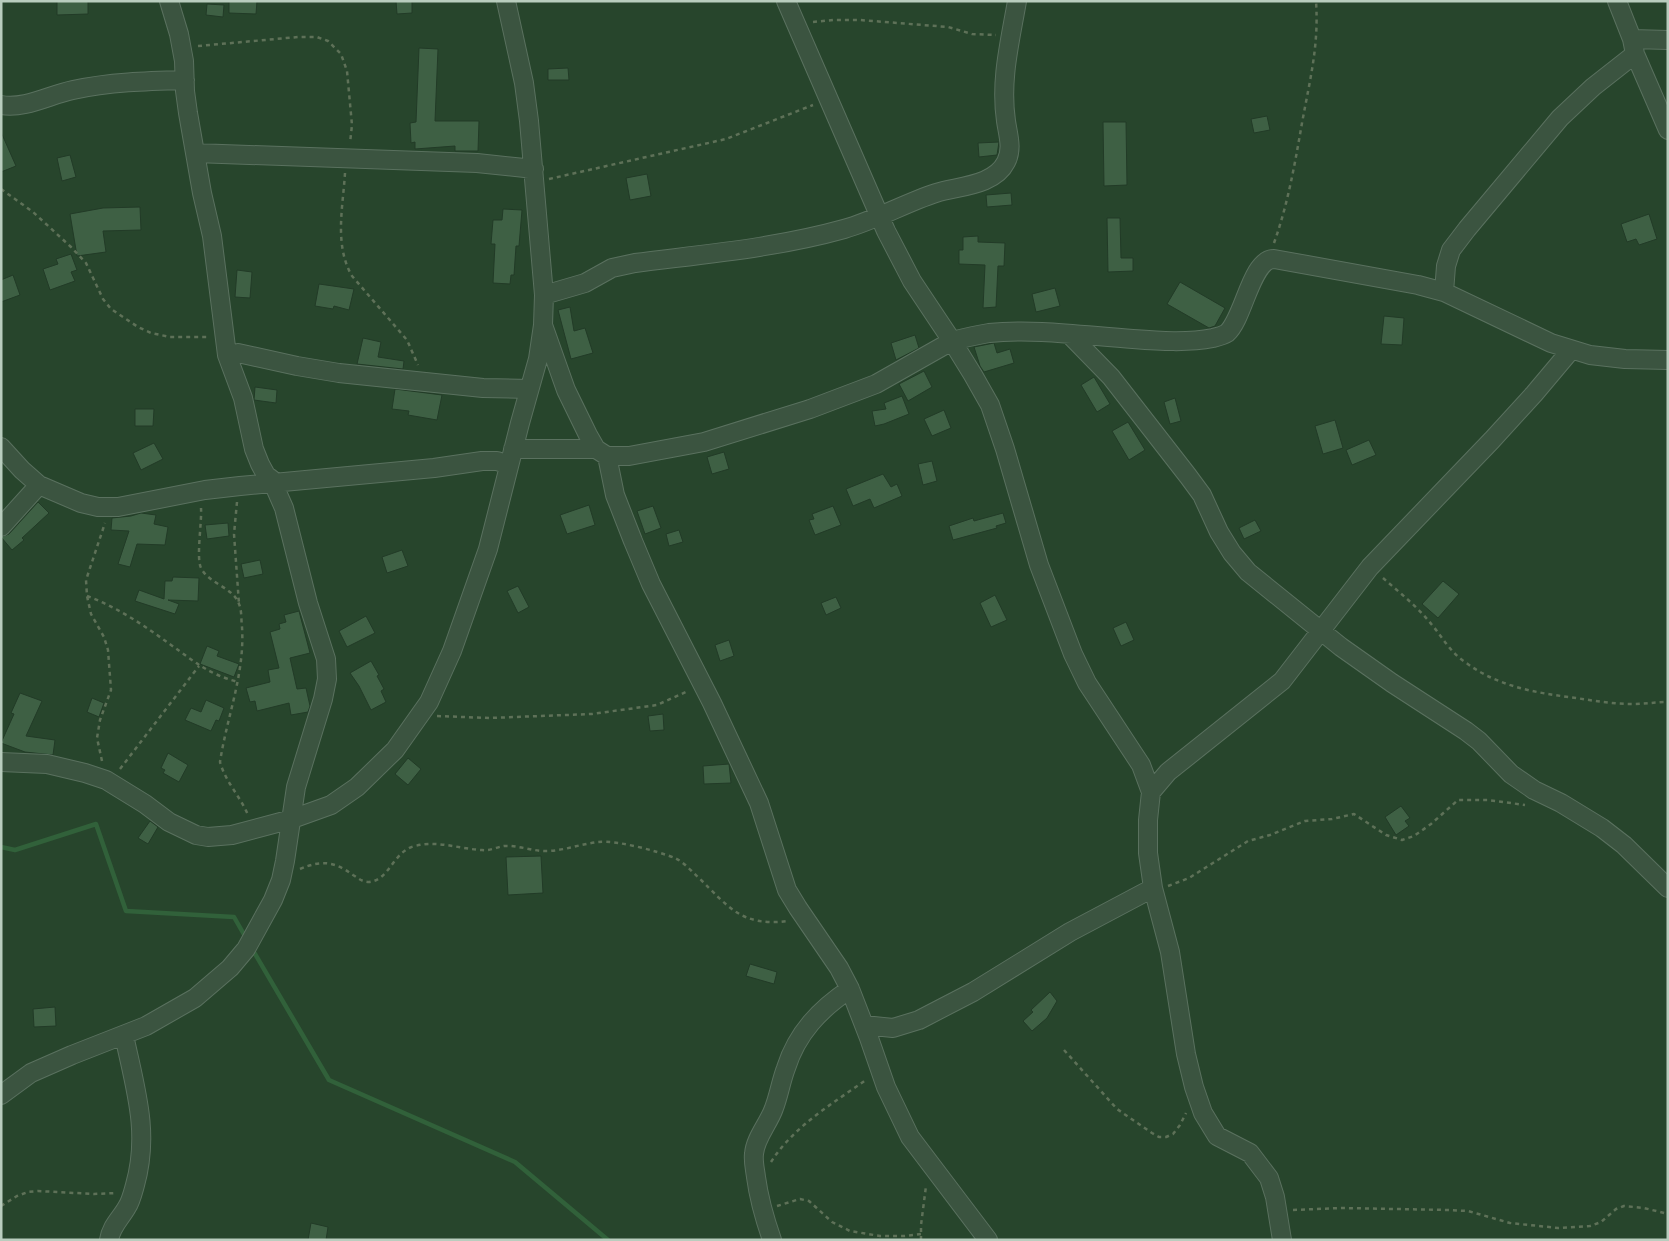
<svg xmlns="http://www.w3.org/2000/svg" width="1669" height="1241" viewBox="0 0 1669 1241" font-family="Manrope,sans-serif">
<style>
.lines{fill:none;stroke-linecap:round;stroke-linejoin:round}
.stream{stroke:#31613a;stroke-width:4.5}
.building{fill:#3e6044;stroke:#223b27}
.street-casing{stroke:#5a715f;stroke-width:20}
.path{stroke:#5e7158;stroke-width:2.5;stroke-dasharray:4 4;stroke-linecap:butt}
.street{stroke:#3b5440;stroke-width:18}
</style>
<rect width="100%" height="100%" fill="#27452c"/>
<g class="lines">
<path class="stream" d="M 1,847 L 15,850 L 96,824 L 126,911 L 234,917 L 246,938
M 251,947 L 329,1080 L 515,1162 L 608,1240"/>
</g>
<path class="building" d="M 57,1 L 88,1 L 88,14 L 57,15 Z
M 229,1 L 257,1 L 256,14 L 229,13 Z
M 396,1 L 412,1 L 412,13 L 397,14 Z
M 207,4 L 224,5 L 223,17 L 206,15 Z
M 419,48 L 438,49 L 435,121 L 479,121 L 478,151 L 455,151 L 455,146 L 415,149 L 415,142 L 411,143 L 410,123 L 416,122 Z
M 568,68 L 569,80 L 548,80 L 548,69 Z
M 1267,116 L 1270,130 L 1254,133 L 1251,119 Z
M 1103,122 L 1126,122 L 1127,185 L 1104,186 Z
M 1,132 L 16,166 L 1,172 Z
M 999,142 L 997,155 L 979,157 L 978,143 Z
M 70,155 L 76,177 L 62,181 L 57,158 Z
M 647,174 L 651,196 L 630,200 L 626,178 Z
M 1011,193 L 1012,205 L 987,207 L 986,195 Z
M 140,207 L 141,230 L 103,231 L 106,252 L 77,256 L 70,214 L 103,208 Z
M 503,209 L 522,210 L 519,246 L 516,246 L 514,275 L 511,275 L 510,284 L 493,283 L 495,244 L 491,244 L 493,220 L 502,220 Z
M 1649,214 L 1657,239 L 1639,245 L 1636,239 L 1627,242 L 1621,224 Z
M 1107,218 L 1120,218 L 1121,258 L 1133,258 L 1133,271 L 1108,272 Z
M 978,236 L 978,242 L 1005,243 L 1004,266 L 998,266 L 996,307 L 983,308 L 985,265 L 959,264 L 959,250 L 963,250 L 963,237 Z
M 71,254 L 77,270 L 71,272 L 75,281 L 50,290 L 43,269 L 58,264 L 56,259 Z
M 237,270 L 252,272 L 250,298 L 235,297 Z
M 13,275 L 20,295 L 1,302 L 1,280 Z
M 1180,282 L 1225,308 L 1215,326 L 1209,328 L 1167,304 Z
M 319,284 L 354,289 L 349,310 L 334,306 L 333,309 L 315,306 Z
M 1055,288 L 1060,306 L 1036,312 L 1032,294 Z
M 570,307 L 574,331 L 585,328 L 593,353 L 571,359 L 558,310 Z
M 1384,316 L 1404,318 L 1402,345 L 1381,344 Z
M 915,335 L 919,348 L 896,360 L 891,343 Z
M 363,338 L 381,342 L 378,357 L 404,361 L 403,369 L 357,364 Z
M 994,343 L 997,353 L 1010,349 L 1014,363 L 984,372 L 980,366 L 974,347 Z
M 924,371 L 932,387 L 908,401 L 899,384 Z
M 1094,377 L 1110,404 L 1097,412 L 1081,385 Z
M 255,387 L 277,390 L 276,403 L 254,400 Z
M 395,389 L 442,395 L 437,420 L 408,415 L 409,411 L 392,409 Z
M 902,396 L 909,414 L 884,424 L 875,426 L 872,411 L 886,409 L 884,403 Z
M 1175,398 L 1181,421 L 1170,424 L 1164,402 Z
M 135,409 L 154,409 L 153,426 L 135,426 Z
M 944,410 L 951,428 L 932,436 L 924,419 Z
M 1335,420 L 1343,448 L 1323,454 L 1315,426 Z
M 1128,422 L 1145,450 L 1129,460 L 1112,431 Z
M 1369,440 L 1376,455 L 1352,465 L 1346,450 Z
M 154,443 L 163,459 L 141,470 L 133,453 Z
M 724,452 L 729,469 L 712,474 L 707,457 Z
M 932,461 L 937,481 L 923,485 L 918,464 Z
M 883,474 L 891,487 L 897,484 L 902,496 L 874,508 L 870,499 L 853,506 L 846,489 Z
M 38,502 L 49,513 L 22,538 L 24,540 L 12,550 L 1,537 L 9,534 Z
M 589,505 L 595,525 L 567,534 L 560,515 Z
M 653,506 L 661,528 L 645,534 L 637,511 Z
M 833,506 L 841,525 L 815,535 L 809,520 L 814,519 L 812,514 Z
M 141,513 L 156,515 L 154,524 L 168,527 L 165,545 L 137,544 L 130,567 L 118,564 L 129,531 L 111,530 L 112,518 L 131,516 Z
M 1003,513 L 1006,523 L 996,526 L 997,528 L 953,540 L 949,526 L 973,518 L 974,521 Z
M 1255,520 L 1261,531 L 1244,539 L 1239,528 Z
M 228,523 L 229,536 L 207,539 L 205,525 Z
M 679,530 L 683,542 L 669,546 L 666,534 Z
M 402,550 L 408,566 L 387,573 L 382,557 Z
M 260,560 L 263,574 L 244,578 L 241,564 Z
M 173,577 L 199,578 L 198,601 L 168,600 L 179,604 L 175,614 L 135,601 L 139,590 L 164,599 L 165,581 L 172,581 Z
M 1443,581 L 1459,594 L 1438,618 L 1422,604 Z
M 518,586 L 529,607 L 518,613 L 507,591 Z
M 995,595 L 1007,620 L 991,627 L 980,603 Z
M 836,597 L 841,608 L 826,615 L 821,603 Z
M 299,611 L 310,653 L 290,658 L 297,689 L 306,688 L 310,706 L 308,712 L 291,715 L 289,703 L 257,711 L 255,701 L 250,702 L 246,688 L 270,682 L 268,670 L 279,668 L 270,632 L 280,629 L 279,624 L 286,622 L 284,615 Z
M 366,616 L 375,633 L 347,647 L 339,631 Z
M 1126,622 L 1134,640 L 1121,646 L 1113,628 Z
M 729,640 L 734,656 L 720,661 L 715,645 Z
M 207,646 L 219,651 L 217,656 L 239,664 L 234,677 L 200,664 Z
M 371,661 L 379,675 L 377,676 L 384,689 L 381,691 L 386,702 L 371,710 L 359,686 L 350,673 Z
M 20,693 L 42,701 L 26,736 L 55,740 L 53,755 L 25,752 L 1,743 L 14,714 L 11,713 Z
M 92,698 L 104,703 L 99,717 L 87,712 Z
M 206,700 L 224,708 L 219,721 L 216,720 L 211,731 L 185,720 L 191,708 L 201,712 Z
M 663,714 L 664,730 L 650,731 L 648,716 Z
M 168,753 L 188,765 L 179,782 L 163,773 L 165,770 L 161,768 Z
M 408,758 L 421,769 L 408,785 L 395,774 Z
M 729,764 L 731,783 L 704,784 L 703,766 Z
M 1401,806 L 1410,818 L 1405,821 L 1409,826 L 1396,835 L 1385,817 Z
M 150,821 L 158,827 L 148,844 L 138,838 Z
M 541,856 L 543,893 L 508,895 L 506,857 Z
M 750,964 L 777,972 L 774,984 L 746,976 Z
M 1050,992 L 1057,1001 L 1047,1018 L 1032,1031 L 1023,1021 L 1033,1012 L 1031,1010 Z
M 55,1007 L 56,1026 L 34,1027 L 33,1009 Z
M 311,1223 L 328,1227 L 326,1240 L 308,1240 Z"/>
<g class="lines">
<g class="street-casing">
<path id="street" d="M 169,1 L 179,34 L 184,61 L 185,91 L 188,113 L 202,193 L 212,236 L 227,355 L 243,398 L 254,449 L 260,464 L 266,475 L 275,482
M 786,1 L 886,231 L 912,281 L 952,341 C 964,338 977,335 989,333 C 1034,328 1088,336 1133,339 C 1159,341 1188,343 1213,338 C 1217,337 1224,335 1227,333 C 1244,318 1251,259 1274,259 L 1418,285 L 1444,292 L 1551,343 L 1590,355 L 1625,359 L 1668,360
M 1617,1 L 1632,39 L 1635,54 L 1668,130
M 1632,39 L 1668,40
M 1,105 C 26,109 49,95 73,90 C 109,82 147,81 185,80
M 195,153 L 477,163 L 534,169
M 1444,292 L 1446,266 L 1451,250 L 1467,229 L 1560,118 L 1593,87 L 1635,54
M 544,295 L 585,283 L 612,268 L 635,263 C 705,254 776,248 844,229 C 876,220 905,203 936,193 C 958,186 994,186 1006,162 C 1013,149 1008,135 1006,121 C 1000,80 1010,42 1017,1
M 543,325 L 566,390 L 588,435 L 596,449 L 607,456 L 629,456 L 704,442 L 810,409 L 876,384 L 952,341 L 973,375 L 990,405 L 1005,449 L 1039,565 L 1073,654 L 1087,683 L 1141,765 L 1151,792 L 1148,820 L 1148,853 L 1153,888 L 1170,952 L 1186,1054 L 1194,1087 L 1203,1113 L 1217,1136 L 1250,1153 L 1269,1178 L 1275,1197 L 1282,1240
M 1069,334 L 1111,377 L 1188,476 L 1202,495 L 1219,532 L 1232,553 L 1248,572 L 1341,647 L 1392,683 L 1466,731 L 1479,741 L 1511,774 L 1534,790 L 1561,803 L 1602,828 L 1624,845 L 1668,888
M 227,355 L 238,353 L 297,366 L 339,373 L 483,388 L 529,389
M 1,447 L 22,470 L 39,485 L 81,503 L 98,507 L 118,507 L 205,490 L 240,486 L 434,468 L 482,461 L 497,461 L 509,465
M 513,449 L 596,449
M 607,456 L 615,495 L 633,541 L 651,584 L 712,703 L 759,803 L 787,890 L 798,908 L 839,968 L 850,989 L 869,1038 L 886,1087 L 910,1137 L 988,1240
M 1,527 L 39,485
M 1,762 L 47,764 L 85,773 L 106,780 L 145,804 L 169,822 L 196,835 L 208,837 L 232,835 L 292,819 L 331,805 L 357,787 L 395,750 L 429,702 L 452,651 L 488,549 L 520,423 L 538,359 L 543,325 L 544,295 L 529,121 L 524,83 L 506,1
M 1151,792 L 1168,772 L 1282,681 L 1370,567 L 1492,440 L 1534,394 L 1571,350
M 864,1025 L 893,1028 L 919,1020 L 973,992 L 1070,932 L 1153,888
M 1,1095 L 31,1073 L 72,1055 L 146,1026 L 195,998 L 230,968 L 246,949 L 273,900 L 281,880 L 285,861 L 296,787 L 323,699 L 327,679 L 326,659 L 308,603 L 284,508 L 273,483
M 109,1240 C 111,1226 121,1218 127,1207 C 131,1201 133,1192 135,1185 C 150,1132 135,1088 124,1035
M 772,1240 C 764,1217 759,1200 756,1177 C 755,1169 753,1161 754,1154 C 755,1138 769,1123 774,1108 C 779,1095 781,1081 786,1068 C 797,1033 820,1009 850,989"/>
</g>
<path class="path" d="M 813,22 L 833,20 L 860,20 L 948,27 L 972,34 L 996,35
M 198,46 L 298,37 L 317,37 L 328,41 L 341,54 L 347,71 L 352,125 L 350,143
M 345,173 C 343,207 334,245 352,276 L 407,340 L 418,365
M 549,179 L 726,139 L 813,105
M 1,189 L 33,212 L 71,247 L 86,263 L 103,299 L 111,309 L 138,327 L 151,333 L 170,337 L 210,337
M 1274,243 C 1288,204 1295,163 1302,123 C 1310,79 1319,46 1316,1
M 237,502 L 234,534 L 239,604
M 201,508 C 202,522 196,558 201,568 C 209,584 233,587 239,604 C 242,611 241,620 242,627 C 245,674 227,716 220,762 C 225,781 240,796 248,815
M 1383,578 C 1400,593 1418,607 1432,625 C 1443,638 1451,653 1465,662 C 1498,687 1537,693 1576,698 C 1595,701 1614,704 1633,704 C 1645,704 1656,702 1668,702
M 87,596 C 117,607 145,626 171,645 C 195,662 208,674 238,682
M 437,716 L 489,718 L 592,714 L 657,705 L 688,691
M 102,761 L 97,738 L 100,720 L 111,690 L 108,650 L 104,637 L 91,614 L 87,596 L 86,580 L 105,523
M 120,769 L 199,666
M 300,869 C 321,860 334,861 353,875 C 358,878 362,882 369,882 C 390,880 393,851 415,846 C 438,840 459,849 482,850 C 490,851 497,847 504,846 C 519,845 534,852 549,851 C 566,850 581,844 598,842 C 617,840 657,851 675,858 C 684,862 691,871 698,877 C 729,907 741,927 788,921
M 1168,886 L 1189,878 L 1248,841 L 1270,835 L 1305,821 L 1332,819 L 1354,814 L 1386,835 L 1402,840 L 1414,836 L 1431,824 L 1458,800 L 1488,800 L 1525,805
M 1064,1050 L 1117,1109 L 1152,1133 L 1159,1137 L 1166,1137 L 1173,1134 L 1180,1125 L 1186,1113
M 771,1162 C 793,1127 833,1103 866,1080
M 1,1206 L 17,1196 L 28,1192 L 38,1191 L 94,1194 L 117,1193
M 777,1206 L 800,1199 L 809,1201 L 832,1222 L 850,1231 L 880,1236 L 905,1236 L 921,1234
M 1293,1210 L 1342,1208 L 1449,1210 L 1468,1211 L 1510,1223 L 1558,1228 L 1590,1226 L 1601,1222 L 1616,1209 L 1624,1206 L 1644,1208 L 1668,1214
M 921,1240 L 921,1225 L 926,1186"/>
<use href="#street" class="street"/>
</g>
<rect width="1669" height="1241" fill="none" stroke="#b9cdbe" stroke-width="5"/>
</svg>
